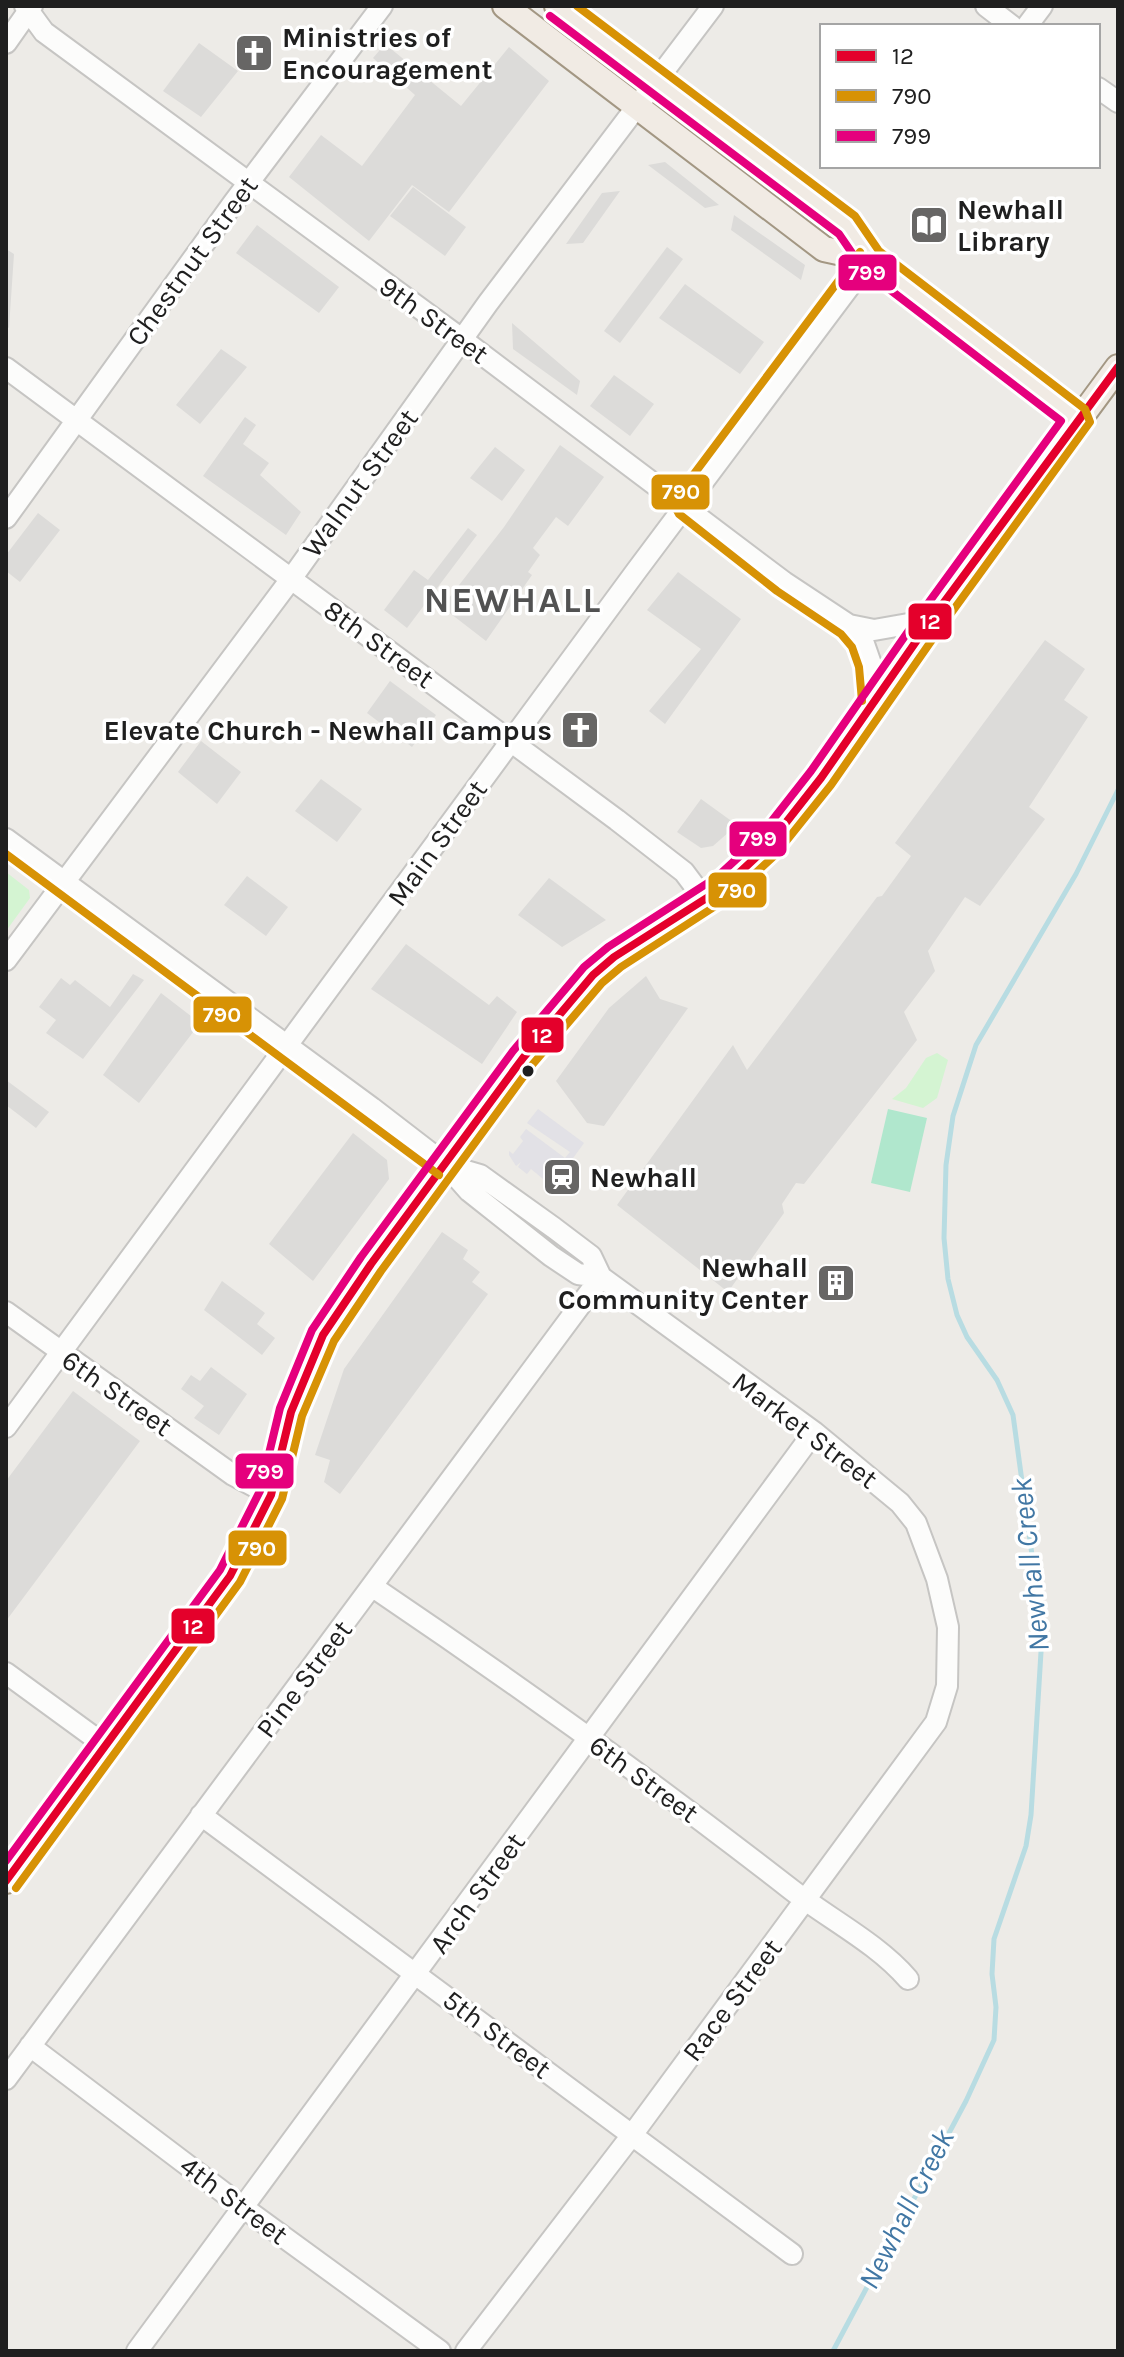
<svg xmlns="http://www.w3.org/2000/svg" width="1124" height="2357" viewBox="0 0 1124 2357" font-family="Karla,sans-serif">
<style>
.residential{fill:#dcdbd9}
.park{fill:#d4f4d2}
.pitch{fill:#b0e7cd}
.plaza{fill:#e2e1e6}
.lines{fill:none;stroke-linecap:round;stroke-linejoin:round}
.stream{stroke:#b8dce2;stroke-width:5}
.minor-casing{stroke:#c6c5c3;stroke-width:24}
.major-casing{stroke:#a39783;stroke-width:28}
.minor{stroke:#fcfcfb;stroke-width:20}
.major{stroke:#f1ebe4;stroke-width:24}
.bus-1-casing{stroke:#fff;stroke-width:14}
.bus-2-casing{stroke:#fff;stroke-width:14}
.bus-3-casing{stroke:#fff;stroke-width:14}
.bus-1{stroke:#e4002b;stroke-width:8}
.bus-2{stroke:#d79205;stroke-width:8}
.bus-3{stroke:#e5007d;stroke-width:8}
.bus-dot{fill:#1f1f1f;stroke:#fff;stroke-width:3}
.labels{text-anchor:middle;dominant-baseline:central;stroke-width:7;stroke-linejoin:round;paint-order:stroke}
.poi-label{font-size:28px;font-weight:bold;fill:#1f1f1f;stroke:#fff;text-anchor:start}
.street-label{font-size:28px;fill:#1f1f1f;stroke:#fff}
.water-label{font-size:30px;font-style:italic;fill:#4177a4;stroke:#fff}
.district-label{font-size:36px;font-weight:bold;letter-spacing:2px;fill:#525252;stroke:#fff}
.line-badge{stroke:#fff;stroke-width:3}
.badge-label{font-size:22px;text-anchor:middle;font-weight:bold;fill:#fff}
</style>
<rect width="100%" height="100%" fill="#edebe7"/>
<path class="residential" d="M 199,43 L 238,71 L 201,117 L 163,91 Z
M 385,44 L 461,106 L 509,47 L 549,81 L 449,212 L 412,185 L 369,241 L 289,177 L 321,135 L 362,166 L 415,95 L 373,58 Z
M 665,162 L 719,205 L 705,208 L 648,165 Z
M 413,187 L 466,227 L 445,256 L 390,216 Z
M 620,191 L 583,243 L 566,244 L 602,193 Z
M 734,215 L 805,265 L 801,280 L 731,230 Z
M 257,225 L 339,287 L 319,313 L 236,253 Z
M 667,247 L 683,259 L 620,343 L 604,331 Z
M 6,249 L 14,254 L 9,328 L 6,326 Z
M 685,284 L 764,342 L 740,374 L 659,318 Z
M 512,323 L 580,381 L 577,395 L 513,349 Z
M 221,349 L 247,367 L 200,424 L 176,405 Z
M 614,375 L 654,404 L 630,436 L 590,406 Z
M 245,417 L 256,425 L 243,444 L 269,463 L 260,475 L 301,512 L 286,535 L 203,476 Z
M 560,445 L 604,477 L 568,526 L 556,517 L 533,548 L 540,555 L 528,572 L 532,575 L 486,641 L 442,607 L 504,527 Z
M 495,447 L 525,470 L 502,501 L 470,478 Z
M 38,513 L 60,530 L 20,582 L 6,571 L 6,555 Z
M 468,528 L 477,535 L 407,628 L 384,610 L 414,570 L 428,580 Z
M 678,572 L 741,619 L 665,724 L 649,711 L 701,649 L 647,610 Z
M 1045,640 L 1085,669 L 1064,700 L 1088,717 L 1029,807 L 1045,819 L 980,906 L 965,897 L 928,951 L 935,971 L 904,1012 L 917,1040 L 804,1184 L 796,1183 L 782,1204 L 784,1213 L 728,1292 L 617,1205 L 733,1045 L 747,1070 L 877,897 L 882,896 L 911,856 L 895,843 Z
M 390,681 L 436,715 L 412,747 L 367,713 Z
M 201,741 L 241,772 L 217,804 L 178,772 Z
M 321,779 L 362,809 L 337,842 L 295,811 Z
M 701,799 L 737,825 L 713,846 L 701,848 L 677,832 Z
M 247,876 L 288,907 L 266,936 L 224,905 Z
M 549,878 L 606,920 L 562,947 L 518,915 Z
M 406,944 L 489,1005 L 497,996 L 517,1012 L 482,1064 L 371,989 Z
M 133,974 L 144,980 L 83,1059 L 46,1033 L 56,1020 L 39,1007 L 61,978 L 70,985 L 75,980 L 110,1007 Z
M 646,976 L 660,999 L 688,1008 L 604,1126 L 587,1123 L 556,1081 L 609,1008 Z
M 161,993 L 200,1023 L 139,1103 L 103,1075 Z
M 6,1080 L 49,1112 L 36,1128 L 6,1105 Z
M 353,1133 L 387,1160 L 389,1179 L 313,1281 L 269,1244 Z
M 442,1232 L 468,1250 L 463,1259 L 480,1272 L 472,1282 L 488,1294 L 340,1494 L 324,1482 L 330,1460 L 315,1455 L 344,1369 Z
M 222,1281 L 265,1313 L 257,1324 L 275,1338 L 262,1355 L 204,1310 Z
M 211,1367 L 247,1394 L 219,1435 L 194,1418 L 204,1406 L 181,1389 L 191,1375 L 200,1381 Z
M 73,1391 L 140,1441 L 6,1621 L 6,1481 Z"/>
<path class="park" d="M 6,872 L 29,890 L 30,898 L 6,931 Z
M 937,1053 L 948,1060 L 937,1098 L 923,1108 L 892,1099 L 906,1088 L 926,1058 Z"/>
<path class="pitch" d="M 888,1109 L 927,1118 L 910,1192 L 871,1183 Z"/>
<path class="plaza" d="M 538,1109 L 584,1143 L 571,1161 L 578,1167 L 574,1173 L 562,1165 L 548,1183 L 531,1169 L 527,1174 L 518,1167 L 521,1162 L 516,1166 L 509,1155 L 509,1151 L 513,1154 L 523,1141 L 520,1137 L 526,1129 L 565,1158 L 570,1152 L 527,1123 Z"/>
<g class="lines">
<path class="stream" d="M 833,2351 L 966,2101 L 994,2040 L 996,2007 L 992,1974 L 994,1939 L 1026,1846 L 1031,1815 L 1041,1652 L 1037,1592 L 1013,1415 L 997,1380 L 967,1337 L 957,1315 L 948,1279 L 944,1238 L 946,1165 L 953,1116 L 976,1045 L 1076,874 L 1118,790"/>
<g class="minor-casing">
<path id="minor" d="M 25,6 L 44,32 L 463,340 L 784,582 L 849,625 L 863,641 L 871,664 L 874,700
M 986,6 L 1012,26
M 1027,26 L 1042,6
M 6,43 L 32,6
M 1098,88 L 1118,102
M 6,368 L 617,820 L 684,872 L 705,900
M 6,518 L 234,202 L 382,6
M 849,625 L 874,630 L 931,620
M 6,839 L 372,1108 L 446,1165 L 469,1191 L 551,1256 L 578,1274 L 601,1277
M 6,960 L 291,579 L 488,303 L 713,6
M 446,1165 L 480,1175 L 554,1228 L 591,1256 L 601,1277 L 814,1432 L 900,1503 L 916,1523 L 937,1579 L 948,1627 L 947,1686 L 936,1722 L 632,2135 L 466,2351
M 6,1312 L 233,1475 L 271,1495
M 6,1427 L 637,570 L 870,259
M 373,1587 C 515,1683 653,1782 788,1887 C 827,1918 876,1942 908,1979
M 6,1673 L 106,1746
M 201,1815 L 792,2254
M 30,2046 L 244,2208 L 440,2351
M 6,2079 L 601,1277
M 137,2351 L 814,1432"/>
</g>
<g class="major-casing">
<path id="major" d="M 505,6 L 824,249 L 870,259
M 557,6 L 848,226 L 870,259 L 1078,419
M 6,1881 L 230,1576 L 271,1495 L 291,1412 L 323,1335 L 371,1264 L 523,1058 L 593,975 L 614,957 L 724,887 L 766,848 L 821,778 L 931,620 L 1118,367"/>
</g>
<use href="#minor" class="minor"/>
<use href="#major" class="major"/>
<g class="bus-1-casing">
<path id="bus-1" d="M 6,1881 L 230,1576 L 271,1495 L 291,1412 L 323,1335 L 371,1264 L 523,1058 L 593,975 L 614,957 L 724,887 L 766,848 L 821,778 L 931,620 L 1118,367"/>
</g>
<g class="bus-2-casing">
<path id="bus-2" d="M 860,252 L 676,498 L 674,505 L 679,514 L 777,591 L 841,634 L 852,647 L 859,667 L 862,701
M 6,854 L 439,1175
M 16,1888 L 240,1582 L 282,1499 L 302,1416 L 334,1341 L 381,1271 L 532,1065 L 602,983 L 621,967 L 731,896 L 775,855 L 831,785 L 941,627 L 1090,422 L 1085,409 L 879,251 L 855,216 L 577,6"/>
</g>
<g class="bus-3-casing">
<path id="bus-3" d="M 6,1861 L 220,1570 L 260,1491 L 280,1408 L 312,1330 L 361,1257 L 513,1051 L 584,967 L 608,947 L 717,877 L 757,840 L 811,771 L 921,613 L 1061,421 L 863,269 L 839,234 L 550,16"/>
</g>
<use href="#bus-1" class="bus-1"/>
<use href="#bus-2" class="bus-2"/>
<use href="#bus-3" class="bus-3"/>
</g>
<defs>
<g id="church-square" transform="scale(2)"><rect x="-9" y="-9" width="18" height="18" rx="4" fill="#676665" stroke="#fff"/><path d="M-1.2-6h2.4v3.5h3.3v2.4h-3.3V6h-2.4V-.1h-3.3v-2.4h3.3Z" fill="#fff"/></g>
<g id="library-square" transform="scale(2)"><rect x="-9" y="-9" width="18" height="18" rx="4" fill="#676665" stroke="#fff"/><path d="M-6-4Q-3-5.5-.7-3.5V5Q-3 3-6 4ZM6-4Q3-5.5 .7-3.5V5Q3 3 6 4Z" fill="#fff"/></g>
<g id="station-square" transform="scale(2)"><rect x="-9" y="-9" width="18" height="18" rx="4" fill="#676665" stroke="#fff"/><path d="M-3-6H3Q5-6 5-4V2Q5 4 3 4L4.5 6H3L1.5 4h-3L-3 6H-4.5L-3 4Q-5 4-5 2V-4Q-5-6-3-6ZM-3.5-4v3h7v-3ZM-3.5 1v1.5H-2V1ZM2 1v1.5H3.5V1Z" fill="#fff"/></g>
<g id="building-square" transform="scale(2)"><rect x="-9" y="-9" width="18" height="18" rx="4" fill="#676665" stroke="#fff"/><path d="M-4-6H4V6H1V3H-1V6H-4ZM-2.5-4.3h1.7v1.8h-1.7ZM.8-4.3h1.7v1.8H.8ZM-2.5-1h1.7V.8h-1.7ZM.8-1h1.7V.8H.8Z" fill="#fff"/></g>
</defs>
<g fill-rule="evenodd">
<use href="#church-square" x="254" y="53"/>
<use href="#library-square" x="929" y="225"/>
<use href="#church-square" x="580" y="730"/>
<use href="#station-square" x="562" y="1177"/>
<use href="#building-square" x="836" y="1283"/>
</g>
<circle class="bus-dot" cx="528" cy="1071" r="7"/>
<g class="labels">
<g class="poi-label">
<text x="282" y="37">Ministries of<tspan x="282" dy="32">Encouragement</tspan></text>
<text x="957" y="209">Newhall<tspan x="957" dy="32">Library</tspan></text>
<text x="552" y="730" text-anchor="end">Elevate Church - Newhall Campus</text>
<text x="590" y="1177">Newhall</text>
<text x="808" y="1267" text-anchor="end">Newhall<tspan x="808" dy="32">Community Center</tspan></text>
</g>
<g class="street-label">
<text transform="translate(192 261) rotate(-54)">Chestnut Street</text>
<text transform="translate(434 320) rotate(36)">9th Street</text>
<text transform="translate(360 483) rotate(-54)">Walnut Street</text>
<text transform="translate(379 644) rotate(36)">8th Street</text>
<text transform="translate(437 843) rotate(-54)">Main Street</text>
<text transform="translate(117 1393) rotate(35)">6th Street</text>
<text transform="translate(805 1430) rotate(37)">Market Street</text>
<text transform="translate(304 1679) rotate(-53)">Pine Street</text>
<text transform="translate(644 1779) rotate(36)">6th Street</text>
<text transform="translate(477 1893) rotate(-54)">Arch Street</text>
<text transform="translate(732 2000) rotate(-53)">Race Street</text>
<text transform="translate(497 2034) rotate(37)">5th Street</text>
<text transform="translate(234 2200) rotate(37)">4th Street</text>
</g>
<g class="water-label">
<text transform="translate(1030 1565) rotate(-96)">Newhall Creek</text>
<text transform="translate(906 2209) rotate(-63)">Newhall Creek</text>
</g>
<g class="district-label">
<text x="513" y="600">NEWHALL</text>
</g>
</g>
<g class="line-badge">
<rect x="837" y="253" width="61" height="39" rx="8" fill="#e5007d"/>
<rect x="650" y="473" width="61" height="38" rx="8" fill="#d79205"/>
<rect x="907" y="602" width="46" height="39" rx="8" fill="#e4002b"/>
<rect x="728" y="820" width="60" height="38" rx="8" fill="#e5007d"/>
<rect x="707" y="871" width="61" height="38" rx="8" fill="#d79205"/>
<rect x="192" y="995" width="61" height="39" rx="8" fill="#d79205"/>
<rect x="520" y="1016" width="45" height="38" rx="8" fill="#e4002b"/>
<rect x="234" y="1452" width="61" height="38" rx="8" fill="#e5007d"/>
<rect x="227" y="1529" width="61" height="38" rx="8" fill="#d79205"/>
<rect x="170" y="1607" width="46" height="38" rx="8" fill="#e4002b"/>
</g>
<g class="badge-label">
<text x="867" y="280">799</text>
<text x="681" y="499">790</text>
<text x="930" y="629">12</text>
<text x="758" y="846">799</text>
<text x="737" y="898">790</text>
<text x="222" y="1022">790</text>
<text x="542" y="1043">12</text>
<text x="265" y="1479">799</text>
<text x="257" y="1556">790</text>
<text x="193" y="1634">12</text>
</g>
<rect width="1124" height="2357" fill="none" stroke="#1f1f1f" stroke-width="16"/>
<rect x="820" y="24" width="280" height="144" fill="#ffffff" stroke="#a5a5a5" stroke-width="2"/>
<rect x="836" y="50" width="40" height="12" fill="#e4002b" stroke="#a5a5a5" stroke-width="2"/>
<text x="892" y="64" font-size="24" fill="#1f1f1f">12</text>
<rect x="836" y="90" width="40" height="12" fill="#d79205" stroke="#a5a5a5" stroke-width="2"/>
<text x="892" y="104" font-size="24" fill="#1f1f1f">790</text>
<rect x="836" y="130" width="40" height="12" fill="#e5007d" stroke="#a5a5a5" stroke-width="2"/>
<text x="892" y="144" font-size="24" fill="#1f1f1f">799</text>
</svg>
